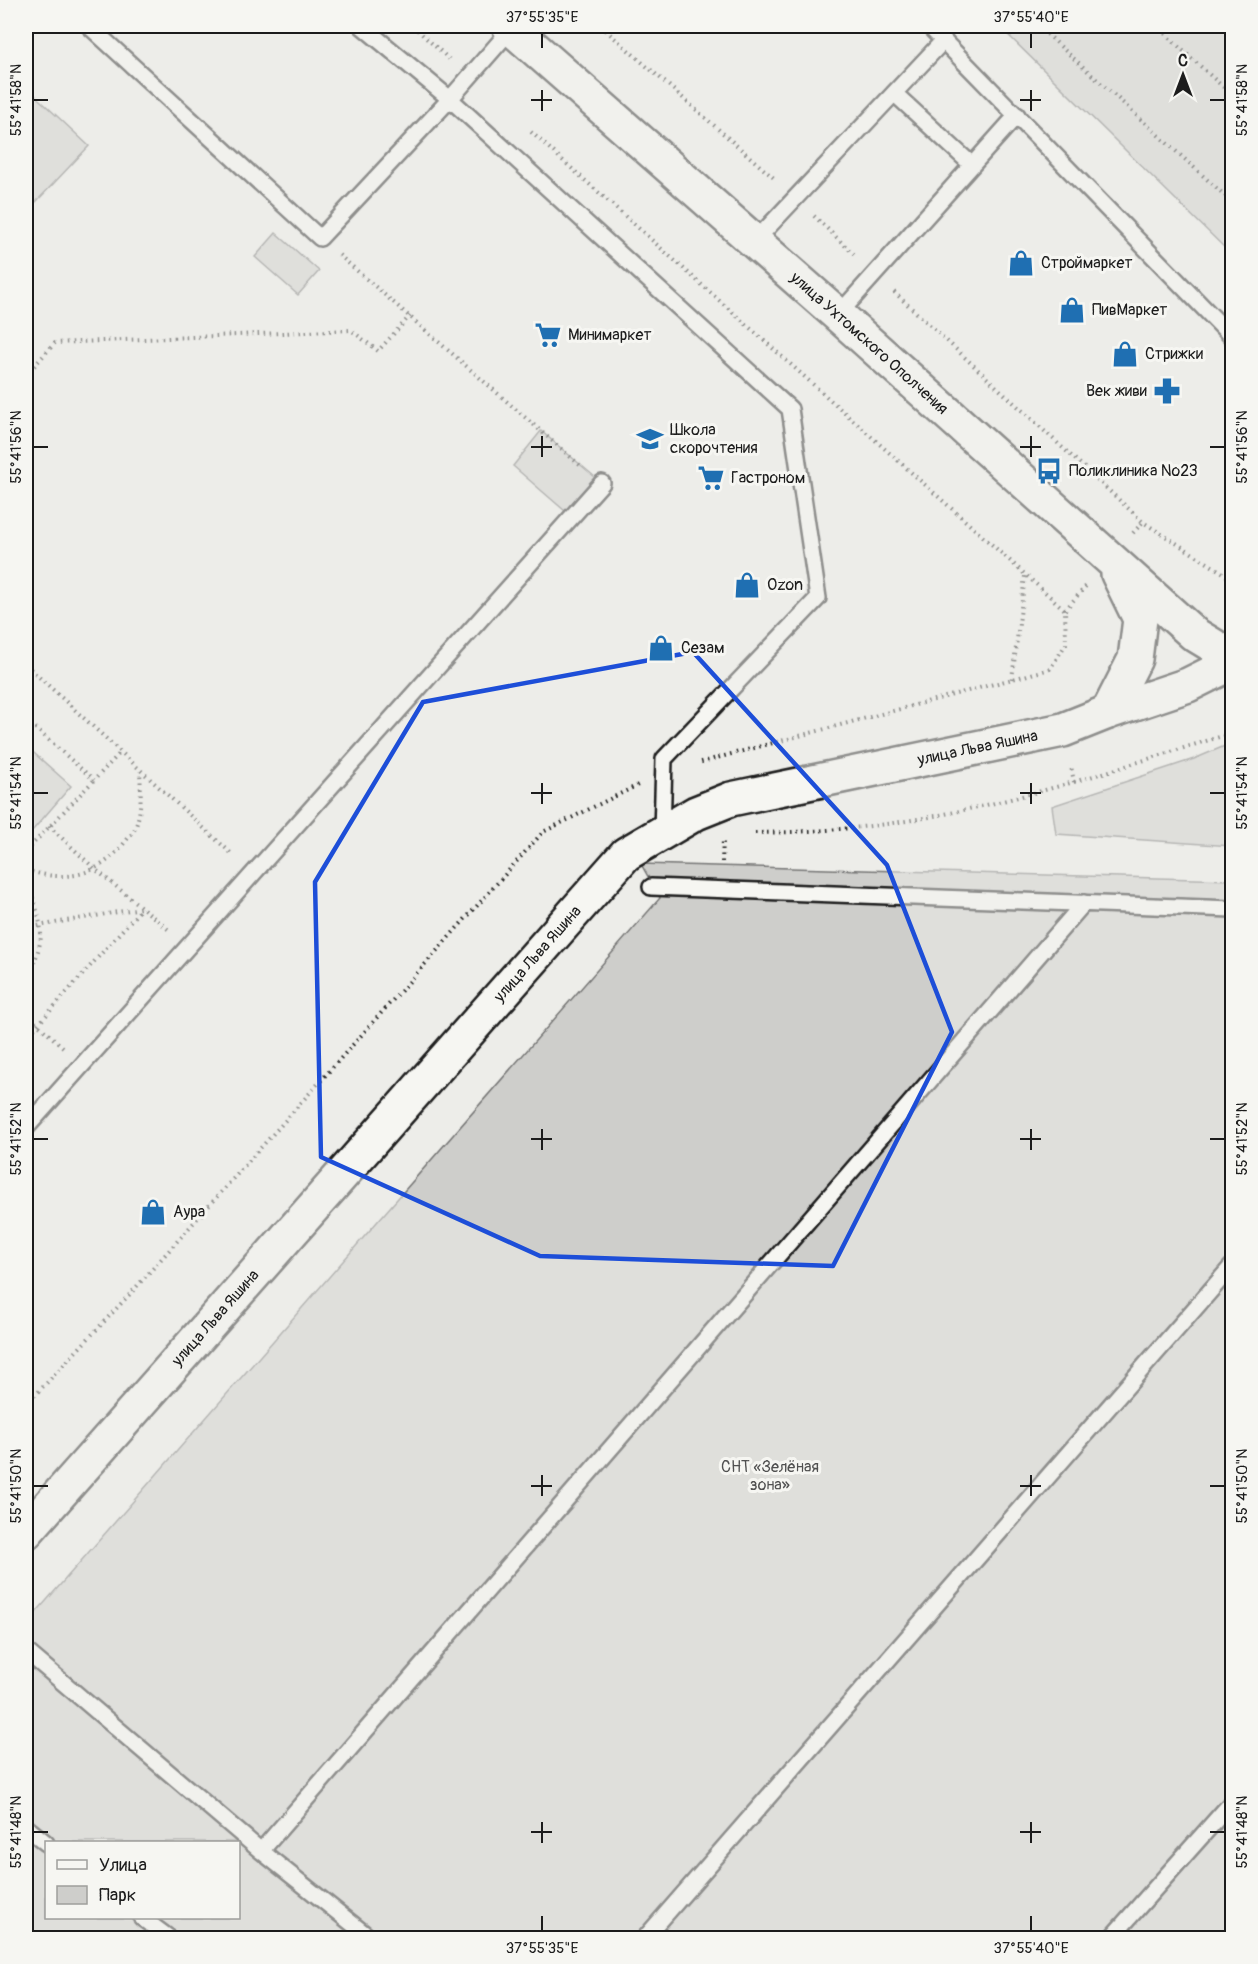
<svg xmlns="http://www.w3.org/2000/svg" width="1258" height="1964" viewBox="0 0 1258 1964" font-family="Pangolin,sans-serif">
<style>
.green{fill:#cececb;stroke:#757574;stroke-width:1.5;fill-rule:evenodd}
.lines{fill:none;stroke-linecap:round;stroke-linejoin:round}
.service-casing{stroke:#1c1c1c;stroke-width:20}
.tertiary-casing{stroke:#1c1c1c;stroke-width:38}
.path{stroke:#1c1c1c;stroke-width:4;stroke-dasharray:1.5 4.5;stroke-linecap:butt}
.service{stroke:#f6f6f2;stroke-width:15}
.tertiary{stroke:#f6f6f2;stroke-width:33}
.marked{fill:none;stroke:#1d4ed8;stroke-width:4.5;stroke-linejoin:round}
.ticks{fill:none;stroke:#1c1c1c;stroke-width:2}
.labels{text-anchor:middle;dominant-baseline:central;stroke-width:6;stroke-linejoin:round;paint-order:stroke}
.poi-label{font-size:16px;fill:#1c1c1c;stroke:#f6f6f2;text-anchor:start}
.street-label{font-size:16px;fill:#1c1c1c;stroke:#f6f6f2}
.park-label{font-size:16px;fill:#515151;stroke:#f6f6f2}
.neatline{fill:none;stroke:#1c1c1c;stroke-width:2}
.ticks-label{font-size:15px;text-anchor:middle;fill:#1c1c1c}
</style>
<rect width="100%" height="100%" fill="#edede9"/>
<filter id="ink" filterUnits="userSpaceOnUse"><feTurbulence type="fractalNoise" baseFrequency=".0167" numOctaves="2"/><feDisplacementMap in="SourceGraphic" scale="12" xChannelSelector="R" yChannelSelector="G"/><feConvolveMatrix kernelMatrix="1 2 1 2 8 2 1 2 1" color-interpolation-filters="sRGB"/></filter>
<g filter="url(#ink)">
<path class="green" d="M 999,26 L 1232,26 L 1232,251 L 1230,253 Z
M 26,87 L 89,146 L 36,202 L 26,193 Z
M 276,233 L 319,271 L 298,295 L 255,257 Z
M 541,431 L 602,483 L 572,517 L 513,466 Z
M 1232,743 L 1232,846 L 1056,834 L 1052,806 L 1194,759 Z
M 26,746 L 71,786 L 26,838 Z
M 641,864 L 1232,880 L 1232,1938 L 26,1938 L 26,1624 L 660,898 ZM 46,1842 L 238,1842 L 238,1918 L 46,1918 Z"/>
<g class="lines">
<g class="service-casing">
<path id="service" d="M 89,26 L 320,238 L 450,99 L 512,28
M 362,26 L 450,99 L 790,409 L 818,598 L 664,759 L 662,833
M 929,26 L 1232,337
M 894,93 L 972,165
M 754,242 L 944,40
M 838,315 L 1017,115
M 651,887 L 1232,909
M 26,1128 L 602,483
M 26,1651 L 261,1851 L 370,1938
M 26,1827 L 46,1843
M 261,1851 L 1084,903
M 142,1918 L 169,1938
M 645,1938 L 1232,1266
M 1111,1938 L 1232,1802"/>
</g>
<g class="tertiary-casing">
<g id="tertiary">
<path id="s1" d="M 509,26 L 838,315 L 1194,634 L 1232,657"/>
<path d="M 1108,712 L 1135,659 L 1140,619 L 1118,574"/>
<path id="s2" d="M 26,1532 L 626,854 L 696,813 L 731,799 L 1063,730 L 1108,712 L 1188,685 L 1232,663"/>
</g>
</g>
<path class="path" d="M 413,26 L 449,59
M 601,26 L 776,180
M 1038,26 L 1232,202
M 1156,26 L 1232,95
M 531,132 L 1065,610 L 1066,644 L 1050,669 L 698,763
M 814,216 L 856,256
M 339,255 L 582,467
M 894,292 L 1143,522
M 26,375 L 55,343 L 351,330 L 378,351 L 410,316
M 1133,533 L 1143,522 L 1225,574 L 1232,583
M 1065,610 L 1086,586
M 26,665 L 233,855
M 1012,679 L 1025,576
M 26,720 L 94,780
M 1074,782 L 1232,733
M 49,826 L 95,869 L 169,930
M 755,833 C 808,832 860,829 912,820 C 967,811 1020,797 1074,782 L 1071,766
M 26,851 L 120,753
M 722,862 L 723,840
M 26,870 C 65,883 100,876 125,842 C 129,837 134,832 136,826 C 142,808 141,790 140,771
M 26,881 C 32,893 42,922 41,936 C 40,949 32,970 26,981
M 26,928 L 141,908
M 26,1014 L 63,1047
M 26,1038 L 142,908
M 26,1405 L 130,1294 L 543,832 L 638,785"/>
<use href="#service" class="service"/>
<use href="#tertiary" class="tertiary"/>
</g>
</g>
<path d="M0 0H1258V1964H0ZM 693,652 L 887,865 L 952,1032 L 833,1266 L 540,1256 L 321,1157 L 315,882 L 423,702 Z" fill="#edede9" fill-opacity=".55" fill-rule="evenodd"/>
<path class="marked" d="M 693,652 L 887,865 L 952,1032 L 833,1266 L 540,1256 L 321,1157 L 315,882 L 423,702 Z"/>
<path class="ticks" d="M 542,33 L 542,48M 1031,33 L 1031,48M 542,90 L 542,111M 1031,90 L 1031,111M 33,100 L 48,100M 531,100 L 552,100M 1020,100 L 1041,100M 1210,100 L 1225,100M 542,436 L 542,457M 1031,436 L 1031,457M 33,447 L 48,447M 531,447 L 552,447M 1020,447 L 1041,447M 1210,447 L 1225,447M 542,783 L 542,804M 1031,783 L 1031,804M 33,793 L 48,793M 531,793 L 552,793M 1020,793 L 1041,793M 1210,793 L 1225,793M 542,1129 L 542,1150M 1031,1129 L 1031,1150M 33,1139 L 48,1139M 531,1139 L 552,1139M 1020,1139 L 1041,1139M 1210,1139 L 1225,1139M 542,1475 L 542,1496M 1031,1475 L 1031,1496M 33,1486 L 48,1486M 531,1486 L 552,1486M 1020,1486 L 1041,1486M 1210,1486 L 1225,1486M 542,1822 L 542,1843M 1031,1822 L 1031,1843M 33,1832 L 48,1832M 531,1832 L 552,1832M 1020,1832 L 1041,1832M 1210,1832 L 1225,1832M 542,1916 L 542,1931M 1031,1916 L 1031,1931"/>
<defs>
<g id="shop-bare" transform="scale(2.07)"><path d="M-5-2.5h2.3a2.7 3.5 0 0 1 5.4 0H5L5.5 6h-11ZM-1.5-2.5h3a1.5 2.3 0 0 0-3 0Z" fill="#1f6fb2" stroke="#f6f6f2" stroke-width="2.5" paint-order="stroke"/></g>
<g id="supermarket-bare" transform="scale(2.07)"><path d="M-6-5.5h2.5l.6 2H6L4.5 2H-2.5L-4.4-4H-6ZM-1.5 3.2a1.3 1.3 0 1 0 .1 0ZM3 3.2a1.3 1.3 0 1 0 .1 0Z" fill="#1f6fb2" stroke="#f6f6f2" stroke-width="2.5" paint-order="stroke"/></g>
<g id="pharmacy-bare" transform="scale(2.07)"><path d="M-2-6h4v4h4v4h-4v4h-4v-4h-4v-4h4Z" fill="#1f6fb2" stroke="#f6f6f2" stroke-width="2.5" paint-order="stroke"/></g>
<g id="school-bare" transform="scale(2.07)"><path d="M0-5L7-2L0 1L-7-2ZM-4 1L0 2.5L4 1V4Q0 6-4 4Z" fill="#1f6fb2" stroke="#f6f6f2" stroke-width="2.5" paint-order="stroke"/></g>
<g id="bus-bare" transform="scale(2.07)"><path d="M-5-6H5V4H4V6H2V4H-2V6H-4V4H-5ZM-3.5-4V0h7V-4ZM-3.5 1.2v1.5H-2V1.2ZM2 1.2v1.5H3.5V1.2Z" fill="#1f6fb2" stroke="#f6f6f2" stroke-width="2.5" paint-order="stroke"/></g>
</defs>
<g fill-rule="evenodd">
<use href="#shop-bare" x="1021" y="263"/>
<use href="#shop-bare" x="1072" y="310"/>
<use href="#supermarket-bare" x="548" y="335"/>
<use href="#shop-bare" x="1125" y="354"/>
<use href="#pharmacy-bare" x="1167" y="391"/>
<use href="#school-bare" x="650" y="439"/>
<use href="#bus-bare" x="1049" y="471"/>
<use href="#supermarket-bare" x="711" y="478"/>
<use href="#shop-bare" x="747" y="585"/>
<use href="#shop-bare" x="661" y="648"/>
<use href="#shop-bare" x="153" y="1212"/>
</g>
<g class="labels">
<g class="poi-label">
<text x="1041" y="263">Строймаркет</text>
<text x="1092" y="310">ПивМаркет</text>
<text x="568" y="335">Минимаркет</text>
<text x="1145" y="354">Стрижки</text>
<text x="1147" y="391" text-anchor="end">Век живи</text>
<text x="670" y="430">Школа<tspan x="670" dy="18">скорочтения</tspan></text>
<text x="1069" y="471">Поликлиника №23</text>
<text x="731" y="478">Гастроном</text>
<text x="767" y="585">Ozon</text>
<text x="681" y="648">Сезам</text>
<text x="173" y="1212">Аура</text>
</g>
<g class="street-label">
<text stroke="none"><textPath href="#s1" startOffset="480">улица Ухтомского Ополчения</textPath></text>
<text stroke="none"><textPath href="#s2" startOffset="1276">улица Льва Яшина</textPath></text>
<text stroke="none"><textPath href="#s2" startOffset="772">улица Льва Яшина</textPath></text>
<text stroke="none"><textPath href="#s2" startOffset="286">улица Льва Яшина</textPath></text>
</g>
<g class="park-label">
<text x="770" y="1467">СНТ «Зелёная<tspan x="770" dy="18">зона»</tspan></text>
</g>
</g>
<rect width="1258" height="1964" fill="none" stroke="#f6f6f2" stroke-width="66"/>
<rect x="45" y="1841" width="195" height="78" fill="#f6f6f2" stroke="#9f9f9c" stroke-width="1.5"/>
<rect x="57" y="1860" width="30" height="9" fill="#f6f6f2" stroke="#9f9f9c" stroke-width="1.5"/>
<text x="99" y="1871" font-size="18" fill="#1c1c1c">Улица</text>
<rect x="57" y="1886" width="30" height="18" fill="#cececb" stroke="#9f9f9c" stroke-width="1.5"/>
<text x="99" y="1901" font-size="18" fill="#1c1c1c">Парк</text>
<g transform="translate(1183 75)" stroke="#f6f6f2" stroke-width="4.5" paint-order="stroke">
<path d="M0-4.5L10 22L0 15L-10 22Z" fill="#1c1c1c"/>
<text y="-9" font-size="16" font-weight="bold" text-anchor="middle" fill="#1c1c1c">С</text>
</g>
<rect x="33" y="33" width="1192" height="1898" class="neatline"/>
<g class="ticks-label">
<text x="542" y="22">37°55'35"E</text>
<text x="1031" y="22">37°55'40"E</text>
<text transform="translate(16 100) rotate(-90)" y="5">55°41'58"N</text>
<text transform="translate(1242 100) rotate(-90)" y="5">55°41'58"N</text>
<text transform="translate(16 447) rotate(-90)" y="5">55°41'56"N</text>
<text transform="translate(1242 447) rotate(-90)" y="5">55°41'56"N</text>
<text transform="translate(16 793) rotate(-90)" y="5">55°41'54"N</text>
<text transform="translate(1242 793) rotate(-90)" y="5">55°41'54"N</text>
<text transform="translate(16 1139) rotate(-90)" y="5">55°41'52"N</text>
<text transform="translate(1242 1139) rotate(-90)" y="5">55°41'52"N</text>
<text transform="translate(16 1486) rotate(-90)" y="5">55°41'50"N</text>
<text transform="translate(1242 1486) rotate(-90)" y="5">55°41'50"N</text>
<text transform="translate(16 1832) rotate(-90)" y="5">55°41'48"N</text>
<text transform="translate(1242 1832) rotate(-90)" y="5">55°41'48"N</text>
<text x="542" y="1953">37°55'35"E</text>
<text x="1031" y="1953">37°55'40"E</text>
</g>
</svg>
